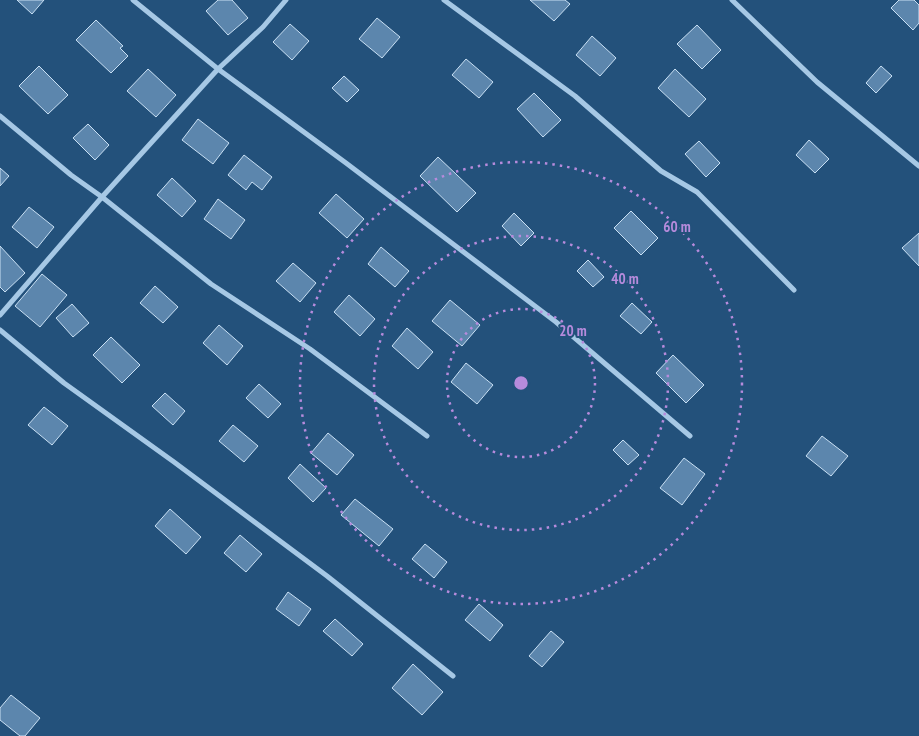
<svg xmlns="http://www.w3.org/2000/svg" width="919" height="736" viewBox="0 0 919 736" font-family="'PT Sans Narrow',sans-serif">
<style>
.building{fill:#5c86ad;stroke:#c9e0f4}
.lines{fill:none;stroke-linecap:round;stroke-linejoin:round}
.street{stroke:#a6c8e5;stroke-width:5}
.ring{fill:none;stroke:#b68bdc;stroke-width:2.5;stroke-dasharray:2.5 5}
.centre{fill:#b68bdc;stroke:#23517b;stroke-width:2.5}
.ring-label{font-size:15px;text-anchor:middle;font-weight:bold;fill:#b68bdc;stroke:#23517b;stroke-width:4;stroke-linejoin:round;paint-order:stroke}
</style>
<rect width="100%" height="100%" fill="#23517b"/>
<path class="building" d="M 17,0 L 44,0 L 32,14 Z
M 218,0 L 232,0 L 248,18 L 228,35 L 206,11 Z
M 530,0 L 565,0 L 570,4 L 554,21 Z
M 899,0 L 914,0 L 919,5 L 919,23 L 913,30 L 891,8 Z
M 377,18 L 400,37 L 382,58 L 359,39 Z
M 96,20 L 123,46 L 120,48 L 128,56 L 111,73 L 76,40 Z
M 290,24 L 309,41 L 292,60 L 273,42 Z
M 697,25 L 721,50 L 702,69 L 677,44 Z
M 592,36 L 616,58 L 600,76 L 576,55 Z
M 466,59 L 493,82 L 479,98 L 452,75 Z
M 39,66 L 68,95 L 48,114 L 19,86 Z
M 881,66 L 892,76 L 876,93 L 866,83 Z
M 148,69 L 176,95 L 156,117 L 127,91 Z
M 675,69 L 706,99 L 689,117 L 658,88 Z
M 344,76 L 359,90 L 347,102 L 332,88 Z
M 534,93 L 561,120 L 543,137 L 517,109 Z
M 198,119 L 229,143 L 213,164 L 182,140 Z
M 88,124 L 109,145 L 95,160 L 73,138 Z
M 809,140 L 829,159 L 815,173 L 796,155 Z
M 699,141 L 720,163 L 706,177 L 685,154 Z
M 244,155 L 272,177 L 262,190 L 252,182 L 246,190 L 228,175 Z
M 438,157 L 476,193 L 457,212 L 420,176 Z
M 0,168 L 9,176 L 0,186 Z
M 172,178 L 196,201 L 182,217 L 157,195 Z
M 336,194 L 364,219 L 347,238 L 319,213 Z
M 218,199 L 245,220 L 231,239 L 204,219 Z
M 29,207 L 54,227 L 37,248 L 12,227 Z
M 631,211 L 658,238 L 641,255 L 614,228 Z
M 514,213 L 534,233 L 521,246 L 502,226 Z
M 919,233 L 919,266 L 902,248 Z
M 0,246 L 25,273 L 5,292 L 0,287 Z
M 381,247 L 409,271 L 395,287 L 368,264 Z
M 588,260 L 604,277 L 593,287 L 577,271 Z
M 293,263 L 316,283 L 300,302 L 276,281 Z
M 42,274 L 67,295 L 40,327 L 15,306 Z
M 155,286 L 178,307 L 163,323 L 140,303 Z
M 349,295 L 375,319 L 360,336 L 334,312 Z
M 450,300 L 480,325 L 462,346 L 432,321 Z
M 632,303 L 652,322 L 641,334 L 620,316 Z
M 72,304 L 89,323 L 73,337 L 56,318 Z
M 219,325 L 243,346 L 227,365 L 203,343 Z
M 407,328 L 433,352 L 418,369 L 392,346 Z
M 111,337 L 140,365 L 122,383 L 93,355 Z
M 673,355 L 704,385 L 686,403 L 656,373 Z
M 466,363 L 493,385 L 477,404 L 451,382 Z
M 259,384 L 281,404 L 268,418 L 246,398 Z
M 165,393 L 185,411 L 173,425 L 152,406 Z
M 44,407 L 68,426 L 52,445 L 28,425 Z
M 233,425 L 258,446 L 244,462 L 219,441 Z
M 328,433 L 354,455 L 337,475 L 311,453 Z
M 822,436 L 848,456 L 831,476 L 806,456 Z
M 623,440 L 639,455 L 628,465 L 613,450 Z
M 684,458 L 705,474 L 682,505 L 660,488 Z
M 300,464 L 326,488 L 313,502 L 288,478 Z
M 355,499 L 393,529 L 379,546 L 341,515 Z
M 170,509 L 201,537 L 186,554 L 155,526 Z
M 240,535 L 262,554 L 246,572 L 224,553 Z
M 425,544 L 447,562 L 434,578 L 412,559 Z
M 288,592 L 311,609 L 299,626 L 276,609 Z
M 479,604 L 503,625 L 490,641 L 465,620 Z
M 335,619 L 363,644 L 352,656 L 323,631 Z
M 551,631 L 564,642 L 542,667 L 529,656 Z
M 413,664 L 443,692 L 422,715 L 392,688 Z
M 11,695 L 40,718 L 25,736 L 20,736 L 0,720 L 0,708 Z"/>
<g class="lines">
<path class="street" d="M 133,0 L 218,69 L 346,163 L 556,322 L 690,436
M 444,0 L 575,96 L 661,171 L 697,192 L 794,290
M 732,0 L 817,82 L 919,166
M 0,116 L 71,175 L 102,197 L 211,284 L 310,349 L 427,436
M 0,315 L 102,197 L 218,69 L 263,27 L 286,0
M 0,330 L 64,383 L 174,462 L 327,576 L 453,676"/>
</g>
<g class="ring">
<circle cx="521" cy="383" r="74"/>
<circle cx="521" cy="383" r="147"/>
<circle cx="521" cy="383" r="221"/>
</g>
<circle cx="521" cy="383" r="8" class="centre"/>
<g class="ring-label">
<text x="677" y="232">60 m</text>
<text x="625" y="284">40 m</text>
<text x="573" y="336">20 m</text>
</g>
</svg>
